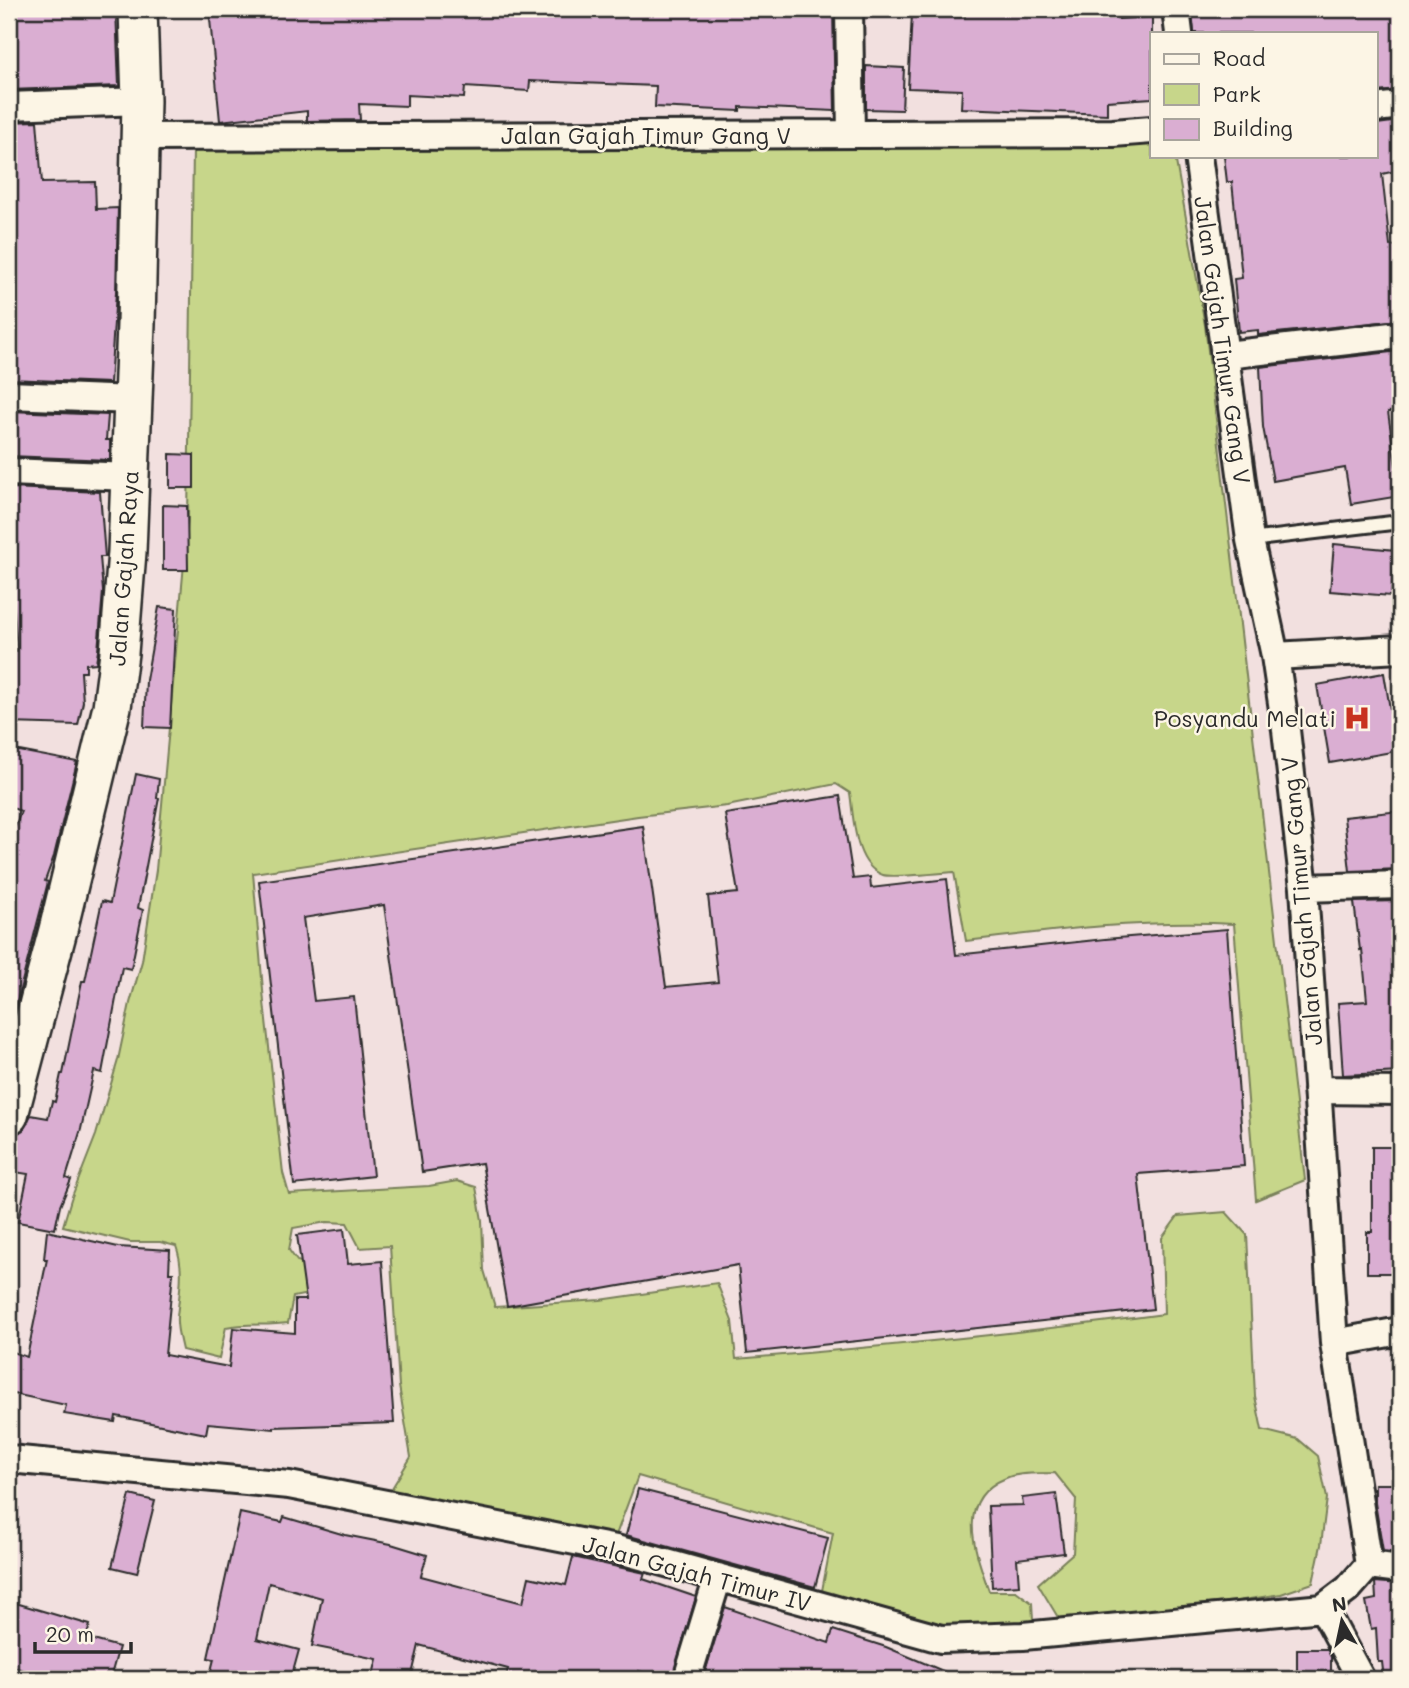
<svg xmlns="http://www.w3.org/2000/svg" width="1409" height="1688" viewBox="0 0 1409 1688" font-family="Mali,sans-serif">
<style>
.green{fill:#c7d68a;stroke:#79805a;stroke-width:2}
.building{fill:#daaed2;stroke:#2b2b2b;stroke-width:2}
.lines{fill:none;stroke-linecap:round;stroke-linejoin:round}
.service-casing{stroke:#2b2b2b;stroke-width:18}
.minor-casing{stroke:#2b2b2b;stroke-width:32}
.secondary-casing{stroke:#2b2b2b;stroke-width:42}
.service{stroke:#fcf5e5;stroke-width:12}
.minor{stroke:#fcf5e5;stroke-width:26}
.secondary{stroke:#fcf5e5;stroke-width:37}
.labels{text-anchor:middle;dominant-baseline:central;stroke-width:5;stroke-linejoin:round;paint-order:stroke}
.street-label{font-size:23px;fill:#2b2b2b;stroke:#fcf5e5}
.poi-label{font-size:23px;fill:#2b2b2b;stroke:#fcf5e5;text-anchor:end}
</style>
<rect width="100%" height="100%" fill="#f2e0df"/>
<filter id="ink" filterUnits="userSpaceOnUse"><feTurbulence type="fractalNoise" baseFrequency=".0143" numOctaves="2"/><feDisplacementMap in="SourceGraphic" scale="14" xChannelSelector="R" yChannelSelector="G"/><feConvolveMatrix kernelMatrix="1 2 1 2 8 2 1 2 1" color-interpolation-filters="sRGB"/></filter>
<g filter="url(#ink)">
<path class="green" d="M 1152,142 L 1152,156 L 1175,156 L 1205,325 L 1305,1180 L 1256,1200 L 1234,924 C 1144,919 1056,930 966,941 L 954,872 C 941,873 892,878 883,875 C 854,865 854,819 850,793 L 836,784 L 727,806 L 638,816 L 253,873 L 264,1002 L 283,1173 L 289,1194 L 429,1186 L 457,1181 L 476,1187 L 482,1220 L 484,1270 L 495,1307 L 600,1300 L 717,1283 L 732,1321 L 736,1359 C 879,1347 1022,1333 1164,1314 L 1162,1238 L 1178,1216 L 1226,1212 L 1247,1235 L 1255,1396 L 1262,1430 L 1298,1439 L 1318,1456 L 1327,1498 L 1321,1545 L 1313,1583 L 1281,1594 L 1237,1601 L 1059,1619 L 1038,1584 L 1073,1553 L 1076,1499 L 1055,1473 C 1040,1474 1019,1472 1006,1478 C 954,1499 975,1551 989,1591 L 1016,1591 L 1032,1603 L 1033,1620 L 1007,1629 L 927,1627 L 821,1596 L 833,1533 L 638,1476 L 616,1535 L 389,1493 L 411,1457 L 399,1386 L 390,1246 L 360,1248 L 347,1223 L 327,1222 L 293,1228 L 289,1250 L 297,1261 L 312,1265 L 327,1290 L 293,1297 L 288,1323 C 267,1326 247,1323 226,1327 L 219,1359 L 182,1350 C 180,1340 176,1328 177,1317 C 179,1294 185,1269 176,1246 L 160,1242 L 130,1242 L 63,1226 L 71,1199 L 96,1135 L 118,1060 L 130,1003 L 142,961 L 156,870 L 188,520 L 193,149 Z"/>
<path class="building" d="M 9,9 L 116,9 L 119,86 L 9,90 Z
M 209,9 L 469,9 L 469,12 L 545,16 L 546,9 L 833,9 L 835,111 L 740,107 L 740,111 L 655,107 L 656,86 L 530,81 L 529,91 L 465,87 L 464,98 L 407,95 L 407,106 L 359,104 L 360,120 L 307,121 L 307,111 L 220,121 Z
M 966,9 L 1119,9 L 1119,19 L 1152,17 L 1152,98 L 1107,101 L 1107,114 L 961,108 L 962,90 L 908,88 L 912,14 L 965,17 Z
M 1192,9 L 1400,9 L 1400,90 L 1376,92 L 1376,33 L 1194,33 Z
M 866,66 L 904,68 L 902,110 L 866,109 Z
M 37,121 L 42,183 L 95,182 L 96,209 L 118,208 L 116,292 L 110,383 L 9,379 L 9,122 Z
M 1400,121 L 1400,170 L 1382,174 L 1390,246 L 1400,245 L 1400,320 L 1258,335 L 1258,330 L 1239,332 L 1234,279 L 1242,278 L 1232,182 L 1227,182 L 1224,156 L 1376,156 L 1377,124 Z
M 1400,351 L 1400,411 L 1388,412 L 1400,496 L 1351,504 L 1345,468 L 1273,481 L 1263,427 L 1260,367 Z
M 9,411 L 108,415 L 106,440 L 110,440 L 110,460 L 9,456 Z
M 170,454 L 194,455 L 194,488 L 170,488 Z
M 10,488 L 100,492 L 105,557 L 100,557 L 103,591 L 98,651 L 96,663 L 86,664 L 86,672 L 81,672 L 83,702 L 78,725 L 9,723 L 9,652 L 17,651 L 9,538 L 14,537 Z
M 163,505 L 187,506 L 188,570 L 163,570 Z
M 1334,544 L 1395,550 L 1391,596 L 1330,591 Z
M 159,607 L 176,609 L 170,728 L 144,727 L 146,680 Z
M 1384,673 L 1397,751 L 1330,763 L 1317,685 Z
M 9,749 L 77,762 L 54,856 L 45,881 L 48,882 L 11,1024 L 9,1024 L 9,843 L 21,811 L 9,807 Z
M 136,774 L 159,779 L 157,798 L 159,798 L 138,908 L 143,910 L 131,969 L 122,967 L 102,1073 L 94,1071 L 81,1129 L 66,1178 L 71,1180 L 60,1206 L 55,1229 L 18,1222 L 28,1174 L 9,1171 L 9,1135 L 15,1135 L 23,1130 L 31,1115 L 48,1118 L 52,1101 L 55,1102 L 61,1074 L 63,1074 L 82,981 L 85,981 L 102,901 L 110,903 Z
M 840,796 L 853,879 L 870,877 L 871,888 L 947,879 L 956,955 L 1105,939 L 1227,929 L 1244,1166 L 1138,1174 L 1153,1309 L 747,1353 L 738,1265 L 507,1306 L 482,1163 L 422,1172 L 384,905 L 303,918 L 314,1001 L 354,997 L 373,1176 L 294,1185 L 259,881 L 643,826 L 666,987 L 718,982 L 708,896 L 738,893 L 725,814 Z
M 1400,811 L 1400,869 L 1350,871 L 1344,817 Z
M 1400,901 L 1400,1072 L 1343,1075 L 1338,1003 L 1367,1001 L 1362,949 L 1360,950 L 1354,902 Z
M 1372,1147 L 1400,1147 L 1400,1273 L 1367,1273 L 1367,1232 L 1372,1232 Z
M 344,1229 L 348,1264 L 382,1261 L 394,1423 L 274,1427 L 274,1429 L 208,1423 L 206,1434 L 116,1416 L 115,1422 L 64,1414 L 66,1405 L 9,1393 L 9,1351 L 27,1357 L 47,1259 L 44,1259 L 47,1231 L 118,1247 L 170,1250 L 169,1273 L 173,1273 L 165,1355 L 229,1367 L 233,1328 L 295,1333 L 295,1300 L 306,1300 L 297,1235 Z
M 1375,1484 L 1400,1484 L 1400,1553 L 1383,1551 L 1375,1503 Z
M 638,1489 L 828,1538 L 815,1587 L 626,1535 Z
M 1056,1494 L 1064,1553 L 1017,1559 L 1019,1585 L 992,1587 L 988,1506 L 1023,1505 L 1022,1498 Z
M 130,1495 L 155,1501 L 137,1573 L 112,1567 Z
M 240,1513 L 282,1522 L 284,1517 L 345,1535 L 391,1544 L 427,1555 L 421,1576 L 523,1603 L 529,1577 L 566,1585 L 573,1557 L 645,1573 L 643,1579 L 696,1597 L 672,1679 L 664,1679 L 639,1671 L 637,1679 L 505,1679 L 508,1669 L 419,1645 L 411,1679 L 372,1679 L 377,1659 L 312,1646 L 322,1598 L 269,1583 L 257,1639 L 299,1650 L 291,1679 L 209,1679 L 214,1659 L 208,1658 Z
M 1375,1582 L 1400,1584 L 1400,1679 L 1384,1679 L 1382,1662 L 1378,1662 L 1376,1628 L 1371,1629 L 1366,1601 L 1376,1599 Z
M 9,1601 L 90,1625 L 86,1638 L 119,1647 L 110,1679 L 56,1679 L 9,1666 Z
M 725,1607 L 829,1643 L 833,1630 L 886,1647 L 962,1679 L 703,1679 Z
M 1297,1649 L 1327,1649 L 1331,1657 L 1331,1679 L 1297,1679 Z"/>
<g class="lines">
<g class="service-casing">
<path id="service" d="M 1250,540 L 1400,522"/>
</g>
<g class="minor-casing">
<path id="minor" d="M 849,9 L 851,134
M 1176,9 L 1179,33
M 9,106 L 141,101
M 1376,108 L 1400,105
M 140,137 L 1113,133 L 1152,130
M 1198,156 L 1250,540 L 1275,656 L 1286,730 L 1304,888 L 1334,1343 L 1369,1565
M 1226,355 L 1400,335
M 9,395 L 133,400
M 9,472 L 130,477
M 1275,656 L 1400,649
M 1304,888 L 1400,885
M 1317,1090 L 1400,1091
M 1334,1343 L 1400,1331
M 9,1459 L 289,1485 L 616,1549 L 941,1639 L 1023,1636 L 1323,1608 L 1348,1589 L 1369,1565
M 1369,1565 L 1400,1569
M 1323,1608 L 1361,1679
M 687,1679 L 718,1577"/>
</g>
<g class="secondary-casing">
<path id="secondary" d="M 9,1115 L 58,930 L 112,707 L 119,653 L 127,552 L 136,324 L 141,101 L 138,9"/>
</g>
<use href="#service" class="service"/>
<use href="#minor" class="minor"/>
<use href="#secondary" class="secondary"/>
</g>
</g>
<defs>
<g id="hospital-bare" transform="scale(2.1)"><path d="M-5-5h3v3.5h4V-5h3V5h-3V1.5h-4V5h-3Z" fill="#c8321e" stroke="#fcf5e5" stroke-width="2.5" paint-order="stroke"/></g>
</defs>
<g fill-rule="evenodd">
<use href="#hospital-bare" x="1357" y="718"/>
</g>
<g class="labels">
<g class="street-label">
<text x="646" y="135">Jalan Gajah Timur Gang V</text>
<text transform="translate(1223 340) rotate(82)">Jalan Gajah Timur Gang V</text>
<text transform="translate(123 568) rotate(-86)">Jalan Gajah Raya</text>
<text transform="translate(1301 901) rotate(-95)">Jalan Gajah Timur Gang V</text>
<text transform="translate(697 1573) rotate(15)">Jalan Gajah Timur IV</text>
</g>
<g class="poi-label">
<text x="1336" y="718">Posyandu Melati</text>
</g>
</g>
<rect width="1409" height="1688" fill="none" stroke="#fcf5e5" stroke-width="35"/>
<rect x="18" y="18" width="1374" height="1653" fill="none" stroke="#2b2b2b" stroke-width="2.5" filter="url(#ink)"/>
<rect x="1150" y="32" width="228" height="126" fill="#fcf5e5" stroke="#a8a49b" stroke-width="2"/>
<rect x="1164" y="54" width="35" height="10" fill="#fcf5e5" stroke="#a8a49b" stroke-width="2"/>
<text x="1213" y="66" font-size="21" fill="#2b2b2b">Road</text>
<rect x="1164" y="84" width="35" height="21" fill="#c7d68a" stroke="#a8a49b" stroke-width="2"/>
<text x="1213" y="102" font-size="21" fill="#2b2b2b">Park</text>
<rect x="1164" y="119" width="35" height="21" fill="#daaed2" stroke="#a8a49b" stroke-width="2"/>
<text x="1213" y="136" font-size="21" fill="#2b2b2b">Building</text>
<g transform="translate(1342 1621) rotate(351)" stroke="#fcf5e5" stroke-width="5" paint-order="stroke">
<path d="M0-5L12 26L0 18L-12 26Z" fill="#2b2b2b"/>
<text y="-10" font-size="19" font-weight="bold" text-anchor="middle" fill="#2b2b2b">N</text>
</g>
<path d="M35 1642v10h96v-10" fill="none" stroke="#2b2b2b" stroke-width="3.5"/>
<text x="46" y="1642" font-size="21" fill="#2b2b2b" stroke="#fcf5e5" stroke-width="5" paint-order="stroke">20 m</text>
</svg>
